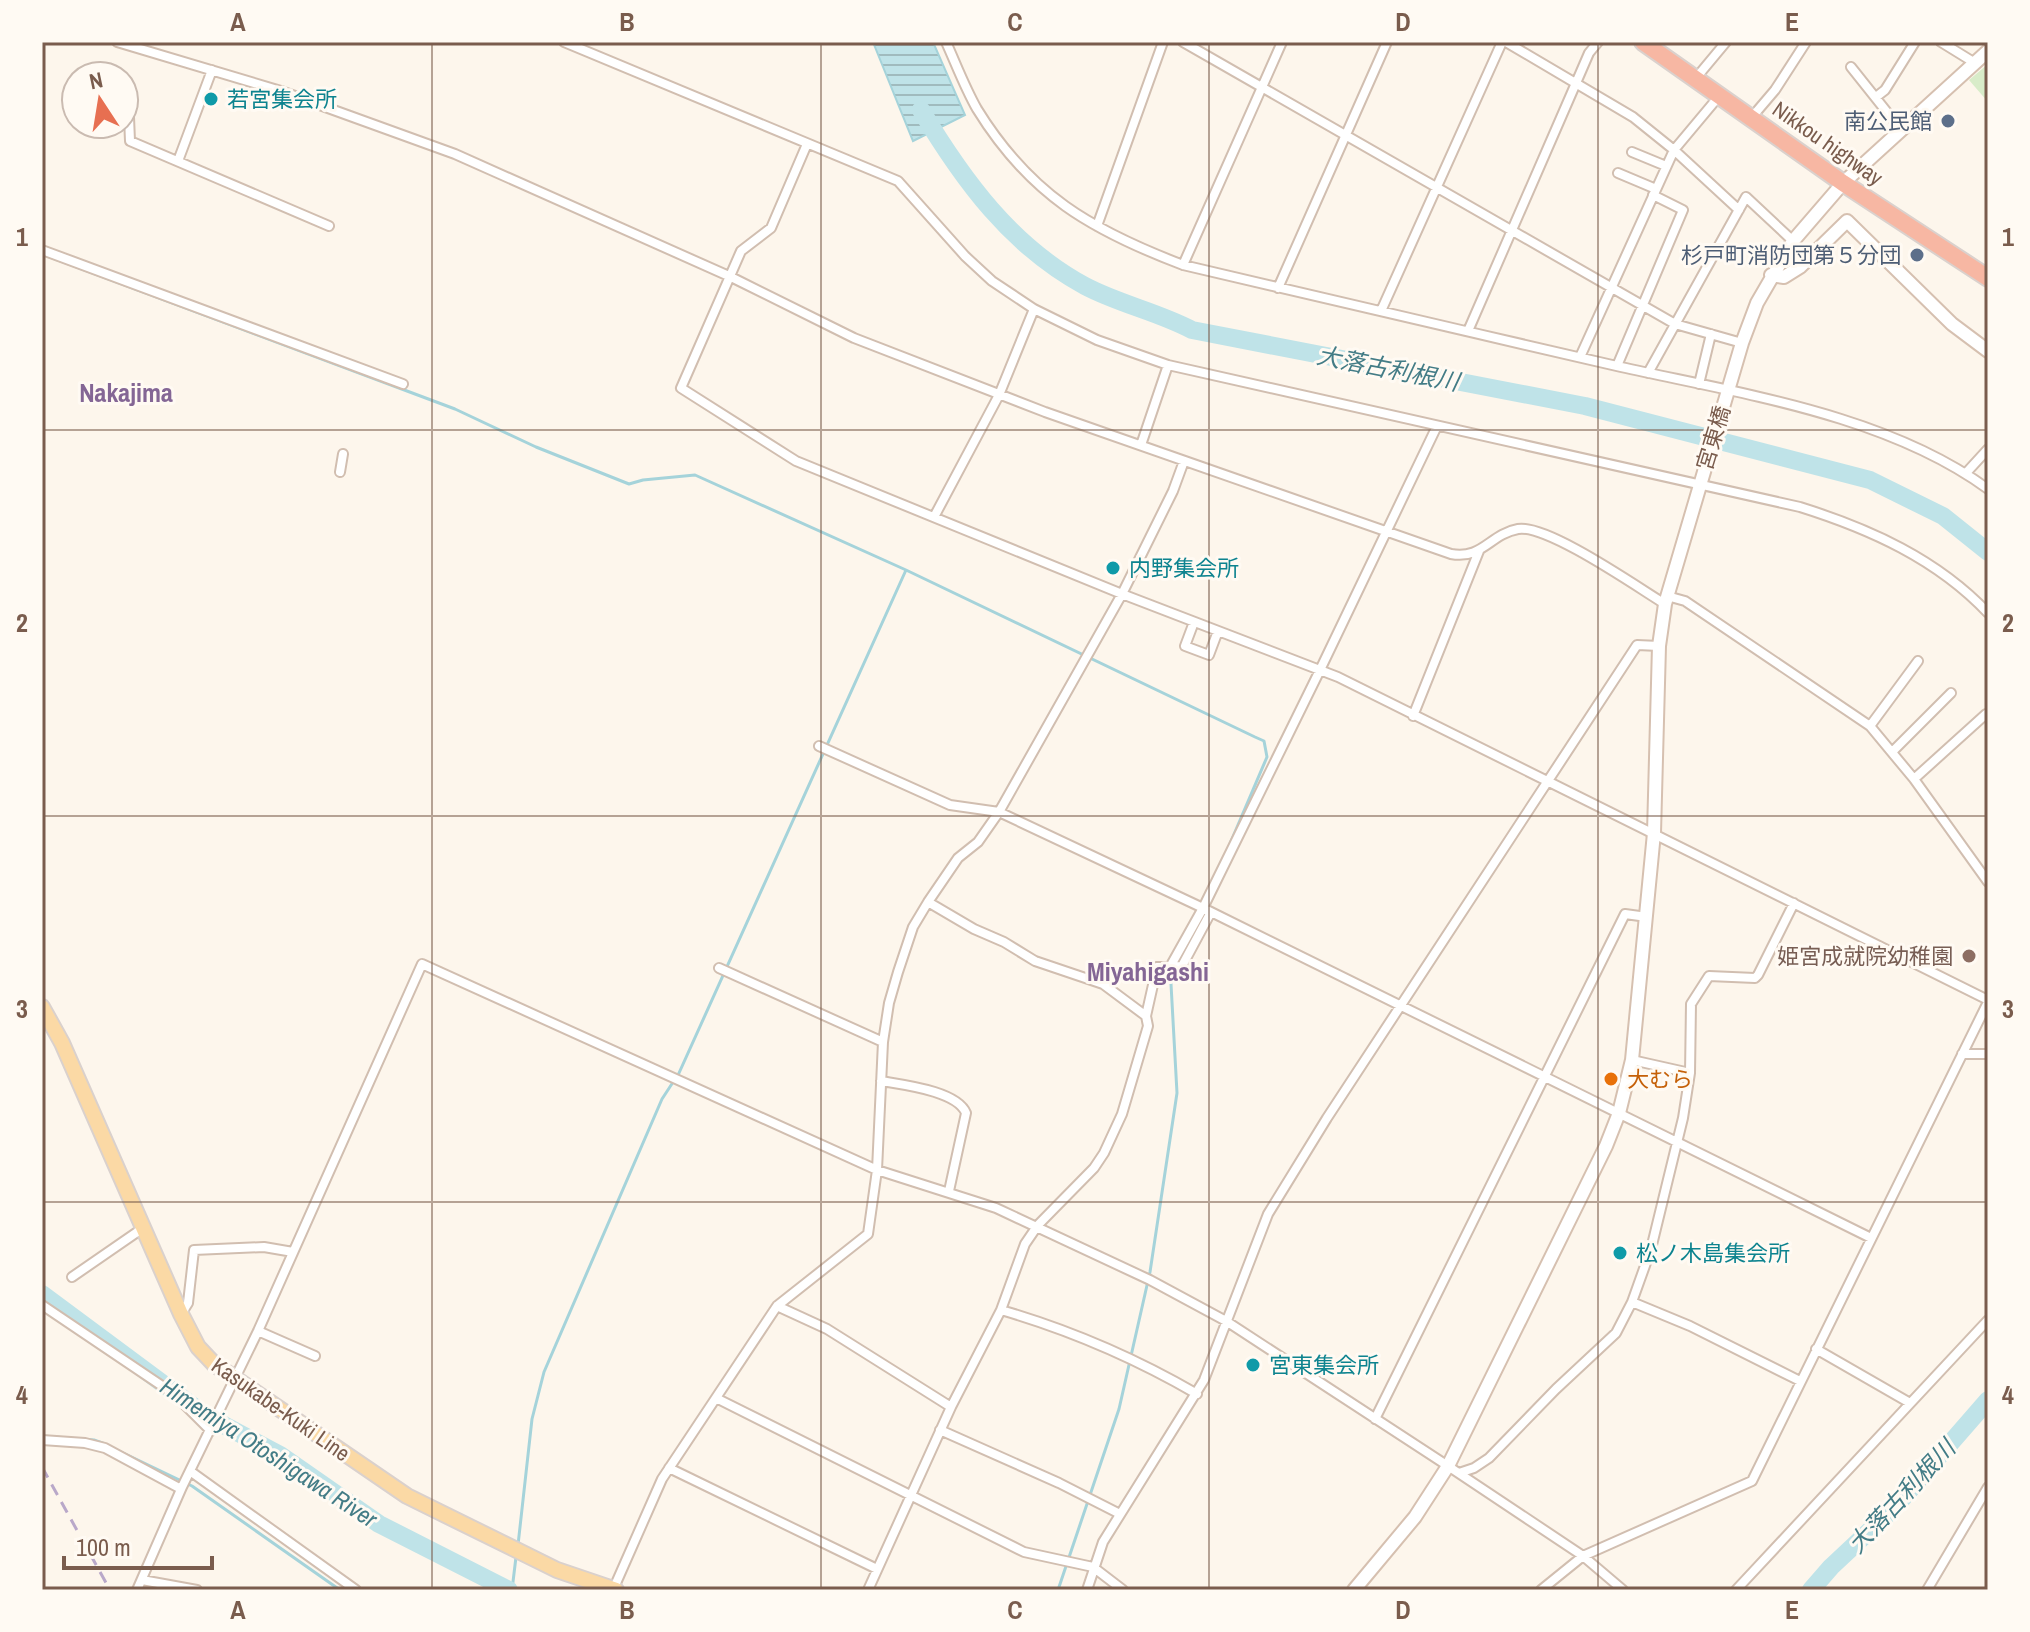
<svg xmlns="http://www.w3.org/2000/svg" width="2030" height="1632" viewBox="0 0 2030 1632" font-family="'Archivo Narrow','Noto Sans JP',sans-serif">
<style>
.pitch{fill:#d8ecc9}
.water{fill:url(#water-rules);stroke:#a5d3da;stroke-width:2}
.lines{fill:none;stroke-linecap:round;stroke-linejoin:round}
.stream{stroke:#a5d3da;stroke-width:3}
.river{stroke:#bfe3e8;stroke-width:18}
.street-casing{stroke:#d1beb0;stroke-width:12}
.secondary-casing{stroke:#d6c0b0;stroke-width:16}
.primary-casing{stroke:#dad1cd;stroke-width:18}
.highway-casing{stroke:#dad1cd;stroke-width:20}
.street{stroke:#fff;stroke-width:8}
.secondary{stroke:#fff;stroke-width:12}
.primary{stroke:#fbd9a5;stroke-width:14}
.highway{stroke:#f7b7a3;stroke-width:16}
.rail{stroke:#b9a8c9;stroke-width:3;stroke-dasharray:12 8;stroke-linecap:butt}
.grid{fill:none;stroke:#7a5c4d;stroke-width:2;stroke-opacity:0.55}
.culture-dot{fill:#0f9aa8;stroke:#fffaf3;stroke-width:3}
.service-dot{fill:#5c6f8a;stroke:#fffaf3;stroke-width:3}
.education-dot{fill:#8d6e63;stroke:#fffaf3;stroke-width:3}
.food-dot{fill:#e8710a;stroke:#fffaf3;stroke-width:3}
.labels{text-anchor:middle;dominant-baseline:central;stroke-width:6;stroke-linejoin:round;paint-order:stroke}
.culture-label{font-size:22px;fill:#0d838f;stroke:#fffaf3;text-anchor:start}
.service-label{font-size:22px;fill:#4e5e75;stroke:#fffaf3;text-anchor:end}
.street-label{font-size:22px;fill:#7a5c4d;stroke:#fffaf3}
.education-label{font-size:22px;fill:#785e54;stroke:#fffaf3;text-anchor:end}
.food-label{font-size:22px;fill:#c56008;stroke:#fffaf3;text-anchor:start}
.water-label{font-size:24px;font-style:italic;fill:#437c86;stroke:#fffaf3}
.quarter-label{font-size:26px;font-weight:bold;fill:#846695;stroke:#fffaf3}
.neatline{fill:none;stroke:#7a5c4d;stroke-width:3}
.grid-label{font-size:26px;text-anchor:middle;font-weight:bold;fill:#7a5c4d}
</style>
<defs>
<pattern id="water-rules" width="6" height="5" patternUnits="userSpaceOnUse" patternTransform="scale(2)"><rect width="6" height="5" fill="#bfe3e8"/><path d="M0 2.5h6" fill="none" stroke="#a0bbbe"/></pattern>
</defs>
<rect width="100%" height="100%" fill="#fdf6ec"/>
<path class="pitch" d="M 1988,64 L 1988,102 L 1969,80 Z"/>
<path class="water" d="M 873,42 L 933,42 L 965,115 L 913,141 Z"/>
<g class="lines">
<path class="stream" d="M 42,254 L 455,409 L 536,447 L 629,484 L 643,480 L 695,475 L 906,570 L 1255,737 L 1264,741 L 1267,757 L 1229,846
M 42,1436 L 94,1440 L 105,1444
M 119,1451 L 192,1486 L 340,1590
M 518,1545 L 532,1419 L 544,1372 L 662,1099 L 679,1073 L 906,570
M 512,1590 L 516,1557
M 1058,1590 L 1119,1409 L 1150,1272 L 1177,1093 L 1171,984 L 1187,945"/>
<path class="river" d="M 921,110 C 963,180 1011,246 1085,286 C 1119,304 1158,312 1192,330 L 1585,406 L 1870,480 L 1943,516 L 1988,552
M 42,1294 L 205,1415 L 280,1455 L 379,1524 L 509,1590
M 1811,1590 L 1831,1567 L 1894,1508 L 1988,1400"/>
<g class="street-casing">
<path id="street" d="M 117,42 L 281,91 L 455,154 L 731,277 L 854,338 L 1045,412 L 1451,554 C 1482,560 1490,534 1518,529 C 1547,524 1637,587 1665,604
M 564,42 L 898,181 L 965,256 L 992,281 L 1034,309 L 1097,340 L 1168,365 L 1800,507 C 1870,529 1937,559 1988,613
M 946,42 C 956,64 965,88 977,109 C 1030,195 1091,230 1183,265 C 1329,300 1475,333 1621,367 C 1742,394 1887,415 1988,489
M 1183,42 L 1675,324 L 1742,343
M 1506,42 L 1633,117 L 1674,150 L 1739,210
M 1941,42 L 1975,63
M 1851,67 L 1902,131
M 1696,78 L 1726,42
M 74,96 L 76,97
M 1876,97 L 1885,90 L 1915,42
M 124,115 L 129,117 L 130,141 L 329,226
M 1752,117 L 1775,90 L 1806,42
M 807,144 L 771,228 L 741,251 L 681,388 L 796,461 L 1122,594 L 1338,677 L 1988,1000
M 1632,152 L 1666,166
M 178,161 L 212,70
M 1618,173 L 1656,189
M 1097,226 L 1163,42
M 42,250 L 403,384
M 1183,265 L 1282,42
M 1278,288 L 1387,42
M 1381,311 L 1502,42
M 1468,331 L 1576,83 L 1589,53 L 1598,42
M 1580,357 L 1674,150 L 1720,95
M 1617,366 L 1683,210 L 1653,195
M 1648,373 L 1746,197 L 1793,241
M 1699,384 L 1711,334
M 1141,445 L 1168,365
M 340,472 L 343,454
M 1966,473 L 1988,449
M 934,517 L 999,395 L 1034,309
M 1667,596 L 1685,601 L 1870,726 L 1914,779 L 1988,882
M 1194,622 L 1185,646 L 1209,655 L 1218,631
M 1413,716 L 1479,551
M 1870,726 L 1918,661
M 819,746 L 950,805 L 999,812 L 1203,908 L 1871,1238
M 1893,751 L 1951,693
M 1914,779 L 1986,714
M 928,902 L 974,929 L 1004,942 L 1035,961 L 1103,984 L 1146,1016
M 1170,967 L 1203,908 L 1320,670 L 1437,426
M 719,968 L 883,1042
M 1962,1054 L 1988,1054
M 1632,1060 L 1690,1073
M 881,1081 C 904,1085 957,1091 966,1113 L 949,1191
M 72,1277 L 143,1228
M 1632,1302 L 1690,1326 L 1800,1381
M 42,1305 L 174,1394 L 211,1431
M 777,1306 L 827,1329 L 951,1407
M 1001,1310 C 1070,1330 1135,1358 1197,1394
M 181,1314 L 188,1303 L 194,1250 L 264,1247 L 293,1252
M 258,1331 L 315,1356
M 1816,1349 L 1910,1403
M 716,1398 L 1024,1552 L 1093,1567 L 1123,1590
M 1375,1419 L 1625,914 L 1647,917
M 940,1430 L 1059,1483 L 1120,1514
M 42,1440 L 85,1443 L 105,1448 L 181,1489
M 669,1468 L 877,1569
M 190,1471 L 356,1590
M 1459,1473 L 1474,1468 L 1489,1458 L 1556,1389 L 1616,1333 L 1632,1302 L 1651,1249 L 1683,1118 L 1690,1073 L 1691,1004 L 1709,976 L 1755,978 L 1758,975 L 1794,903
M 142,1580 L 197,1590
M 137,1590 L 182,1487 L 258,1331 L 422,964 L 877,1170 L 996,1208 L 1150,1280 L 1226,1321 L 1448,1466 L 1583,1556 L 1623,1590
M 613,1590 L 662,1479 L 777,1306 L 868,1234 L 877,1170 L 883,1042 L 889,1003 L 898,972 L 913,927 L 928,902 L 958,858 L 978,842 L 999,812 L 1122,594 L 1173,491 L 1184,461
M 868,1590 L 951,1407 L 1001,1310 L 1025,1244 L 1038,1225 L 1094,1168 L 1104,1153 L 1122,1114 L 1148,1026 L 1146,1016 L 1157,967 L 1182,966 L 1211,912
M 1087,1590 L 1103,1542 L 1204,1380 L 1268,1214 L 1327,1118 L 1637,645 L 1659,646
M 1541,1590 L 1583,1556 L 1752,1481 L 1988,1002
M 1736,1590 L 1988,1320
M 1927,1590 L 1988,1487"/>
</g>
<g class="secondary-casing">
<path id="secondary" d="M 1771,275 L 1784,277 L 1800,267 L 1847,221 L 1952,324 L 1988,351
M 1354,1590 L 1415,1517 L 1448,1466 L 1606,1146 L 1619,1113 L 1632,1060 L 1654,833 L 1659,646 L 1665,604 L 1742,343 L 1757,303 L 1793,241 L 1843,183 L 1988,51"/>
</g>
<g class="primary-casing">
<path id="primary" d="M 42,1007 L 62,1043 L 181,1314 L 198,1347 L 214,1364 L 407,1496 L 557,1570 L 616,1590"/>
</g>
<g class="highway-casing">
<path id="highway" d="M 1643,42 L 1843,183 L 1988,278"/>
</g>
<use href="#street" class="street"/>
<use href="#secondary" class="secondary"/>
<use href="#primary" class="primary"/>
<use href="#highway" class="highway"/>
<path class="rail" d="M 42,1467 L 110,1590"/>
</g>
<path class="grid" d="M 432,42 L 432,1590M 821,42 L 821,1590M 1209,42 L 1209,1590M 1598,42 L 1598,1590M 42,430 L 1988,430M 42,816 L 1988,816M 42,1202 L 1988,1202"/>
<g class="culture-dot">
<circle cx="211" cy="99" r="8"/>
<circle cx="1113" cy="568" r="8"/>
<circle cx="1620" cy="1253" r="8"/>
<circle cx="1253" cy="1365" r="8"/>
</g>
<g class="service-dot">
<circle cx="1948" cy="121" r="8"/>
<circle cx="1917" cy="255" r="8"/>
</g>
<circle class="education-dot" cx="1969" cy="956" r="8"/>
<circle class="food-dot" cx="1611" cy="1079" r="8"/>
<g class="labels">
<g class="culture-label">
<text x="227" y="99">若宮集会所</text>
<text x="1129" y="568">内野集会所</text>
<text x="1636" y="1253">松ノ木島集会所</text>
<text x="1269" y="1365">宮東集会所</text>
</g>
<g class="service-label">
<text x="1932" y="121">南公民館</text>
<text x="1901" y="255">杉戸町消防団第５分団</text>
</g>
<g class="street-label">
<text transform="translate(1828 143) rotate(35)">Nikkou highway</text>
<text transform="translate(1713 438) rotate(-73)">宮東橋</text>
<text transform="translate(281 1409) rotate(35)">Kasukabe-Kuki Line</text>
</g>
<g class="education-label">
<text x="1953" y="956">姫宮成就院幼稚園</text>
</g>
<g class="food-label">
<text x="1627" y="1079">大むら</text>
</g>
<g class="water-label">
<text transform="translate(1388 368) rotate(11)">大落古利根川</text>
<text transform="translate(269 1452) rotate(33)">Himemiya Otoshigawa River</text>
<text transform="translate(1901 1496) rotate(-47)">大落古利根川</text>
</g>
<g class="quarter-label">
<text x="126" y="392">Nakajima</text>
<text x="1148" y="971">Miyahigashi</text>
</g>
</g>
<rect width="2030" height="1632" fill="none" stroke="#fffaf3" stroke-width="88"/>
<g transform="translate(100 100) rotate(348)"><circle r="38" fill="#fffaf3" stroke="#cabbb1" stroke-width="2"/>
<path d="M0-6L14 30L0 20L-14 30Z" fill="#e76f51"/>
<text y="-12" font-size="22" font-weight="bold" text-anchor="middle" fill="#7a5c4d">N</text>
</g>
<path d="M64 1556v12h148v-12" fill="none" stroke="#7a5c4d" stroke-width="4"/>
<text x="76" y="1556" font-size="24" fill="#7a5c4d" stroke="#fffaf3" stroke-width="6" paint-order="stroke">100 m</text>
<rect x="44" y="44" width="1942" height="1544" class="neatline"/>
<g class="grid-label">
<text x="238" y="31">A</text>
<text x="627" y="31">B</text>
<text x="1015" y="31">C</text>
<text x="1403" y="31">D</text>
<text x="1792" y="31">E</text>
<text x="22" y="246">1</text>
<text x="2008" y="246">1</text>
<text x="22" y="632">2</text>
<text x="2008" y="632">2</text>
<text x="22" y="1018">3</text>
<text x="2008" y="1018">3</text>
<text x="22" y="1404">4</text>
<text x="2008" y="1404">4</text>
<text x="238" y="1619">A</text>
<text x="627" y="1619">B</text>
<text x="1015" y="1619">C</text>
<text x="1403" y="1619">D</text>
<text x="1792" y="1619">E</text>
</g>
</svg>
